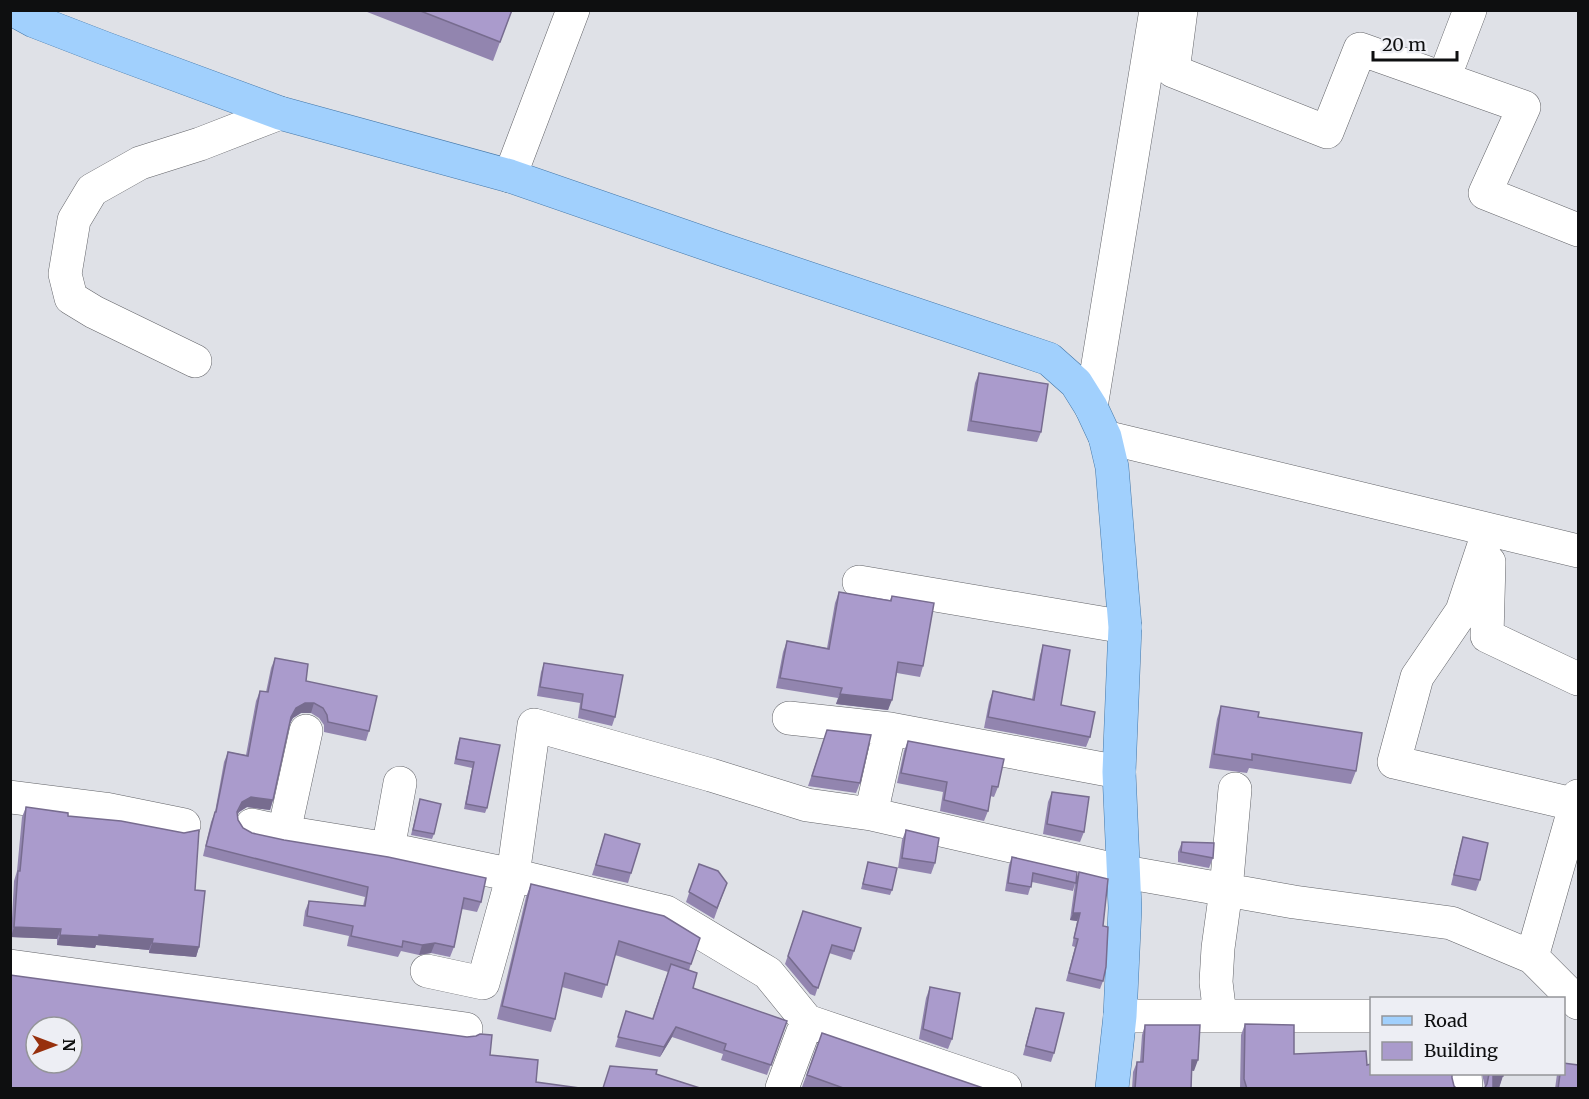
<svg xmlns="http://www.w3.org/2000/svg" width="1589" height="1099" viewBox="0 0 1589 1099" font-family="Merriweather,serif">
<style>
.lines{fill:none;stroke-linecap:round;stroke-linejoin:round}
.minor-casing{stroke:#626368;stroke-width:34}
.major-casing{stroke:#4578a9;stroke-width:34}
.minor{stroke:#fff;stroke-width:33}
.major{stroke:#a1d0fd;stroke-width:33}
.wall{fill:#9285af}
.shaded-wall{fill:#776c8f}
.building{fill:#aa9bcc;stroke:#776c8f;stroke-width:1.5;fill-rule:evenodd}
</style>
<rect width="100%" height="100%" fill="#dfe1e7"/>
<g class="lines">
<g class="minor-casing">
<path id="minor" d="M 1181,10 L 1173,71 L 1327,132 L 1360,49 L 1524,107 L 1485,193 L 1578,230
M 1444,78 L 1470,10
M 510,176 L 573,10
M 195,361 L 94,312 L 71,298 L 65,274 L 74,220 L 92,190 L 140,163 L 200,144 L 280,113
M 1091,407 L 1156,10
M 1105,437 L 1578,551
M 1489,530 L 1462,611 L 1417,677 L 1394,762 L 1577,805
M 1489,562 L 1487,636 L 1578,679
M 859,582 L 1125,627
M 789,718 L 890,729 L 1119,772
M 10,797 L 105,809 L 184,825
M 871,814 L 890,729
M 252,825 L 284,832 L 388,849 L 513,875 L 666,912 L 768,973 L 807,1021
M 284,832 L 306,731
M 388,849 L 400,783
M 1532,957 L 1578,796
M 10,966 L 466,1029
M 427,971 L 483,983 L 513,875 L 534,725 L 711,775 L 807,805 L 871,814 L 1125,872 L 1294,902 L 1451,923 L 1532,957 L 1578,1003
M 1120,1016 L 1372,1016
M 1220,1016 L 1216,982 L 1218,948 L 1226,890 L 1235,789
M 1465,1074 L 1466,1088
M 782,1088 L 807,1021 L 1005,1088"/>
</g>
<g class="major-casing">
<path id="major" d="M 14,10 L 34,21 L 104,48 L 280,113 L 510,176 L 724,250 L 1049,359 L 1076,383 L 1091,407 L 1105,437 L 1112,467 L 1125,627 L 1119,772 L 1125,908 L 1120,1016 L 1112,1088"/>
</g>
<use href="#minor" class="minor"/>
<use href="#major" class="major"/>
</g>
<path class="wall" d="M 362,10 L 512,10 L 493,61 Z
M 979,373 L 1041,432 L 1037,442 L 967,431 L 975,383 Z
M 839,592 L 890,600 L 892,596 L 923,666 L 920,677 L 897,673 L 888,710 L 836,704 L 838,698 L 776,688 L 783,652 L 787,641 L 827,648 L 835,603 Z
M 1043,645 L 1061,705 L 1090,737 L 1086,747 L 984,728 L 989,702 L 993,691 L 1032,699 L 1040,655 Z
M 275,658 L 306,681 L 369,731 L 366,741 L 324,732 L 324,725 L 319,718 L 311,713 L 301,713 L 293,718 L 290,723 L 273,800 L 270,810 L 247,807 L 239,812 L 237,814 L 238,820 L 243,828 L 252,833 L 481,902 L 477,912 L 462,909 L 454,947 L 450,957 L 431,953 L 419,955 L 401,951 L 398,957 L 347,946 L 349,936 L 303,926 L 305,911 L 309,901 L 363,906 L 365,897 L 203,856 L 211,822 L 215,812 L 224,762 L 228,752 L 246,755 L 256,701 L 260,691 L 266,692 L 271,668 Z
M 544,663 L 615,717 L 612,726 L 578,718 L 580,703 L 537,696 L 541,672 Z
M 1221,706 L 1258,717 L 1356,771 L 1351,784 L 1249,768 L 1247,773 L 1209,768 L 1217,719 Z
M 827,730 L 860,783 L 856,793 L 808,786 Z
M 460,738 L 500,745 L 487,808 L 485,813 L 464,809 L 472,768 L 454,764 L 458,743 Z
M 908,741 L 998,787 L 994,797 L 990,796 L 988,811 L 984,821 L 940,811 L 943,792 L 897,783 L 904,751 Z
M 1052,792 L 1084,832 L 1080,842 L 1043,834 L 1048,802 Z
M 420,799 L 434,834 L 432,839 L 411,835 Z
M 26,807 L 68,816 L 195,890 L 199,947 L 196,957 L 149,953 L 149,950 L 96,945 L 95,948 L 57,945 L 57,939 L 11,937 L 14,881 L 17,871 L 22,817 Z
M 906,830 L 935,863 L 931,874 L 898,868 L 902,840 Z
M 605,834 L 631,873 L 628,883 L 592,875 Z
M 1463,837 L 1480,880 L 1476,891 L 1451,885 L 1460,847 Z
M 1182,842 L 1213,858 L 1209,868 L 1178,862 L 1178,852 Z
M 1012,857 L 1076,879 L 1079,872 L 1103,926 L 1103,981 L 1100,989 L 1066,981 L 1075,947 L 1072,946 L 1077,921 L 1070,920 L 1075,883 L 1073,891 L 1032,882 L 1028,895 L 1005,891 L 1009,865 Z
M 868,862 L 892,890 L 890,895 L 861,889 Z
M 699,864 L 727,883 L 714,919 L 686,902 Z
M 531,884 L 700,938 L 689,970 L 693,988 L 787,1021 L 767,1075 L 721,1060 L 723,1054 L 672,1037 L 660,1057 L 615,1047 L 626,1011 L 652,1019 L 668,972 L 615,955 L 602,998 L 562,987 L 555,1019 L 551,1032 L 497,1019 L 526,897 Z
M 803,911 L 854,951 L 851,960 L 829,953 L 815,996 L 810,994 L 785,964 Z
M 930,987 L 952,1039 L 948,1049 L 919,1039 L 926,998 Z
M 1036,1008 L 1054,1053 L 1051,1062 L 1023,1055 L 1033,1017 Z
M 1245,1024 L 1294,1054 L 1452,1078 L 1454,1086 L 1457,1089 L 1240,1089 L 1241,1035 Z
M 1145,1025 L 1194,1071 L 1192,1070 L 1191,1089 L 1132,1089 L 1133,1072 L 1137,1062 L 1140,1062 L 1142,1035 Z
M 822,1033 L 986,1089 L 808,1089 L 802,1087 Z
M 1482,1074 L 1503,1074 L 1499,1088 L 1485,1087 Z
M 1557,1074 L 1563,1074 L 1578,1089 L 1555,1089 Z"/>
<path class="shaded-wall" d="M 840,694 L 892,700 L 888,710 L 836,704 Z
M 305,703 L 314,703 L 311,713 L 301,713 L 293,718 L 288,727 L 291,717 L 296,708 Z
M 251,797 L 273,800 L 270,810 L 247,807 L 239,812 L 234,822 L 242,802 Z
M 1073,913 L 1080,913 L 1077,921 L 1070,920 Z
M 14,927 L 61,929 L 57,939 L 11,937 Z
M 60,935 L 99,935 L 153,939 L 149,950 L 96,945 L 95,948 L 57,945 Z
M 152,943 L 199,947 L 196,957 L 149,953 Z
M 435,943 L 431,953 L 419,955 L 422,945 Z
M 676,1027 L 672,1037 L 660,1057 L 664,1047 Z
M 1192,1060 L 1198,1060 L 1194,1071 L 1188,1070 Z
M 1493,1076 L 1503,1076 L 1499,1088 L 1488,1088 Z"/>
<path class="building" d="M 418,10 L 512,10 L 500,42 Z
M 979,373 L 1048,384 L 1041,432 L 971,421 Z
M 839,592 L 891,601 L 892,596 L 934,603 L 923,666 L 898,662 L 892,700 L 840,694 L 842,688 L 780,678 L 787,641 L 829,649 Z
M 1043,645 L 1070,650 L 1061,705 L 1095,712 L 1090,737 L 988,717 L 993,691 L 1034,700 Z
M 275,658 L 308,664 L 306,681 L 377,696 L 369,731 L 328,722 L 327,715 L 323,708 L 314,703 L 305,703 L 296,708 L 291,717 L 273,800 L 251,797 L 242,802 L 237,812 L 238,820 L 243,828 L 252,833 L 284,840 L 388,857 L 486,878 L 481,902 L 464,898 L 454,947 L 435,943 L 422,945 L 403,941 L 402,947 L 351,936 L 353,926 L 307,916 L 309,901 L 365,906 L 368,887 L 206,846 L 215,812 L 216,812 L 228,752 L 248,756 L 260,691 L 268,692 Z
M 544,663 L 623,675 L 615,717 L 581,709 L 583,694 L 540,687 Z
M 1221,706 L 1259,712 L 1258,717 L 1362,733 L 1356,771 L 1252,754 L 1252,760 L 1214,754 Z
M 827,730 L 871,735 L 860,783 L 812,776 Z
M 460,738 L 500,745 L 487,808 L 466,804 L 474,762 L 456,759 Z
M 908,741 L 1004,759 L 998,787 L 992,786 L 988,811 L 944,800 L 947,782 L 901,773 Z
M 1052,792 L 1089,797 L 1084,832 L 1047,824 Z
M 420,799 L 441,804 L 434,834 L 413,830 Z
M 26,807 L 68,813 L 68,816 L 121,821 L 184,833 L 199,830 L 195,890 L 205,891 L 199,947 L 152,943 L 153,939 L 99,935 L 99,937 L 60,935 L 61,929 L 14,927 L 18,871 L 20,871 Z
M 906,830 L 939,838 L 935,863 L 902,858 Z
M 605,834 L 640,844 L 631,873 L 596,865 Z
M 1463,837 L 1488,843 L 1480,880 L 1454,875 Z
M 1182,842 L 1214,843 L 1213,858 L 1181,852 Z
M 1012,857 L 1077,872 L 1076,883 L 1033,873 L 1031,887 L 1008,883 Z
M 868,862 L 897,868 L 892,890 L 863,884 Z
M 699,864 L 718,871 L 727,883 L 717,908 L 689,892 Z
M 1079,872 L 1108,879 L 1103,926 L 1108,927 L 1106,967 L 1103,981 L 1069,973 L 1078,939 L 1074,938 L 1080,913 L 1073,913 Z
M 531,884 L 664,916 L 700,938 L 691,964 L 619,941 L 607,985 L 565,973 L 555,1019 L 502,1006 Z
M 803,911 L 861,928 L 854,951 L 832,945 L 818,988 L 813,986 L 788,956 Z
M 671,964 L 697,973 L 693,988 L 787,1021 L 771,1065 L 724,1050 L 726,1044 L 676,1027 L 664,1047 L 618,1037 L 626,1011 L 653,1019 Z
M 10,975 L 467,1037 L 476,1036 L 480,1034 L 492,1035 L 490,1055 L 538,1060 L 536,1082 L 587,1089 L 10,1089 ZM 36,1027 L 72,1027 L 72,1063 L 36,1063 Z
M 930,987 L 960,993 L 952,1039 L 923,1029 Z
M 1036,1008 L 1064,1013 L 1054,1053 L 1026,1046 Z
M 1245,1024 L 1294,1025 L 1294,1054 L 1366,1051 L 1367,1065 L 1371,1064 L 1371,1074 L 1452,1074 L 1452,1078 L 1454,1086 L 1457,1089 L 1247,1089 L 1244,1079 Z
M 1145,1025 L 1200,1025 L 1198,1060 L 1192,1060 L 1191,1089 L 1135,1089 L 1137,1062 L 1143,1062 Z
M 822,1033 L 986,1089 L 846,1089 L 807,1075 Z
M 1563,1063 L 1578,1065 L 1578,1089 L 1558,1089 L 1560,1074 L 1563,1074 Z
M 610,1066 L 657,1070 L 656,1074 L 703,1089 L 605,1089 L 603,1088 Z
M 1489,1074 L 1503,1074 L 1503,1076 L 1493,1076 L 1493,1089 L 1484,1089 L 1487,1084 Z"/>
<rect width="1589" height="1099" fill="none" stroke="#0e0f10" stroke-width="24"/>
<rect x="1370" y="997" width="195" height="78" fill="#edeef4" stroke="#949599" stroke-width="1.5"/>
<rect x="1382" y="1016" width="30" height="9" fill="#a1d0fd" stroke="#949599" stroke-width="1.5"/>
<text x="1424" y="1027" font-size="18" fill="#0e0f10">Road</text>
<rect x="1382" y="1042" width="30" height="18" fill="#aa9bcc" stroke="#949599" stroke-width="1.5"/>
<text x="1424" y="1057" font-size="18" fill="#0e0f10">Building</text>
<g transform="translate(54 1045) rotate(90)"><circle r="28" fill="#edeef4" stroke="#949599" stroke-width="1.5"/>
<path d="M0-4.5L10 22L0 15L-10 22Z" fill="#97300d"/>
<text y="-9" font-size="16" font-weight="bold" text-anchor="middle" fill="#0e0f10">N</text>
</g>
<path d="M1373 51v9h84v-9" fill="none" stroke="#0e0f10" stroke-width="3"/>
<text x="1382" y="51" font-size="18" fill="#0e0f10" stroke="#edeef4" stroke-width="4.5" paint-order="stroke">20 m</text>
</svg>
